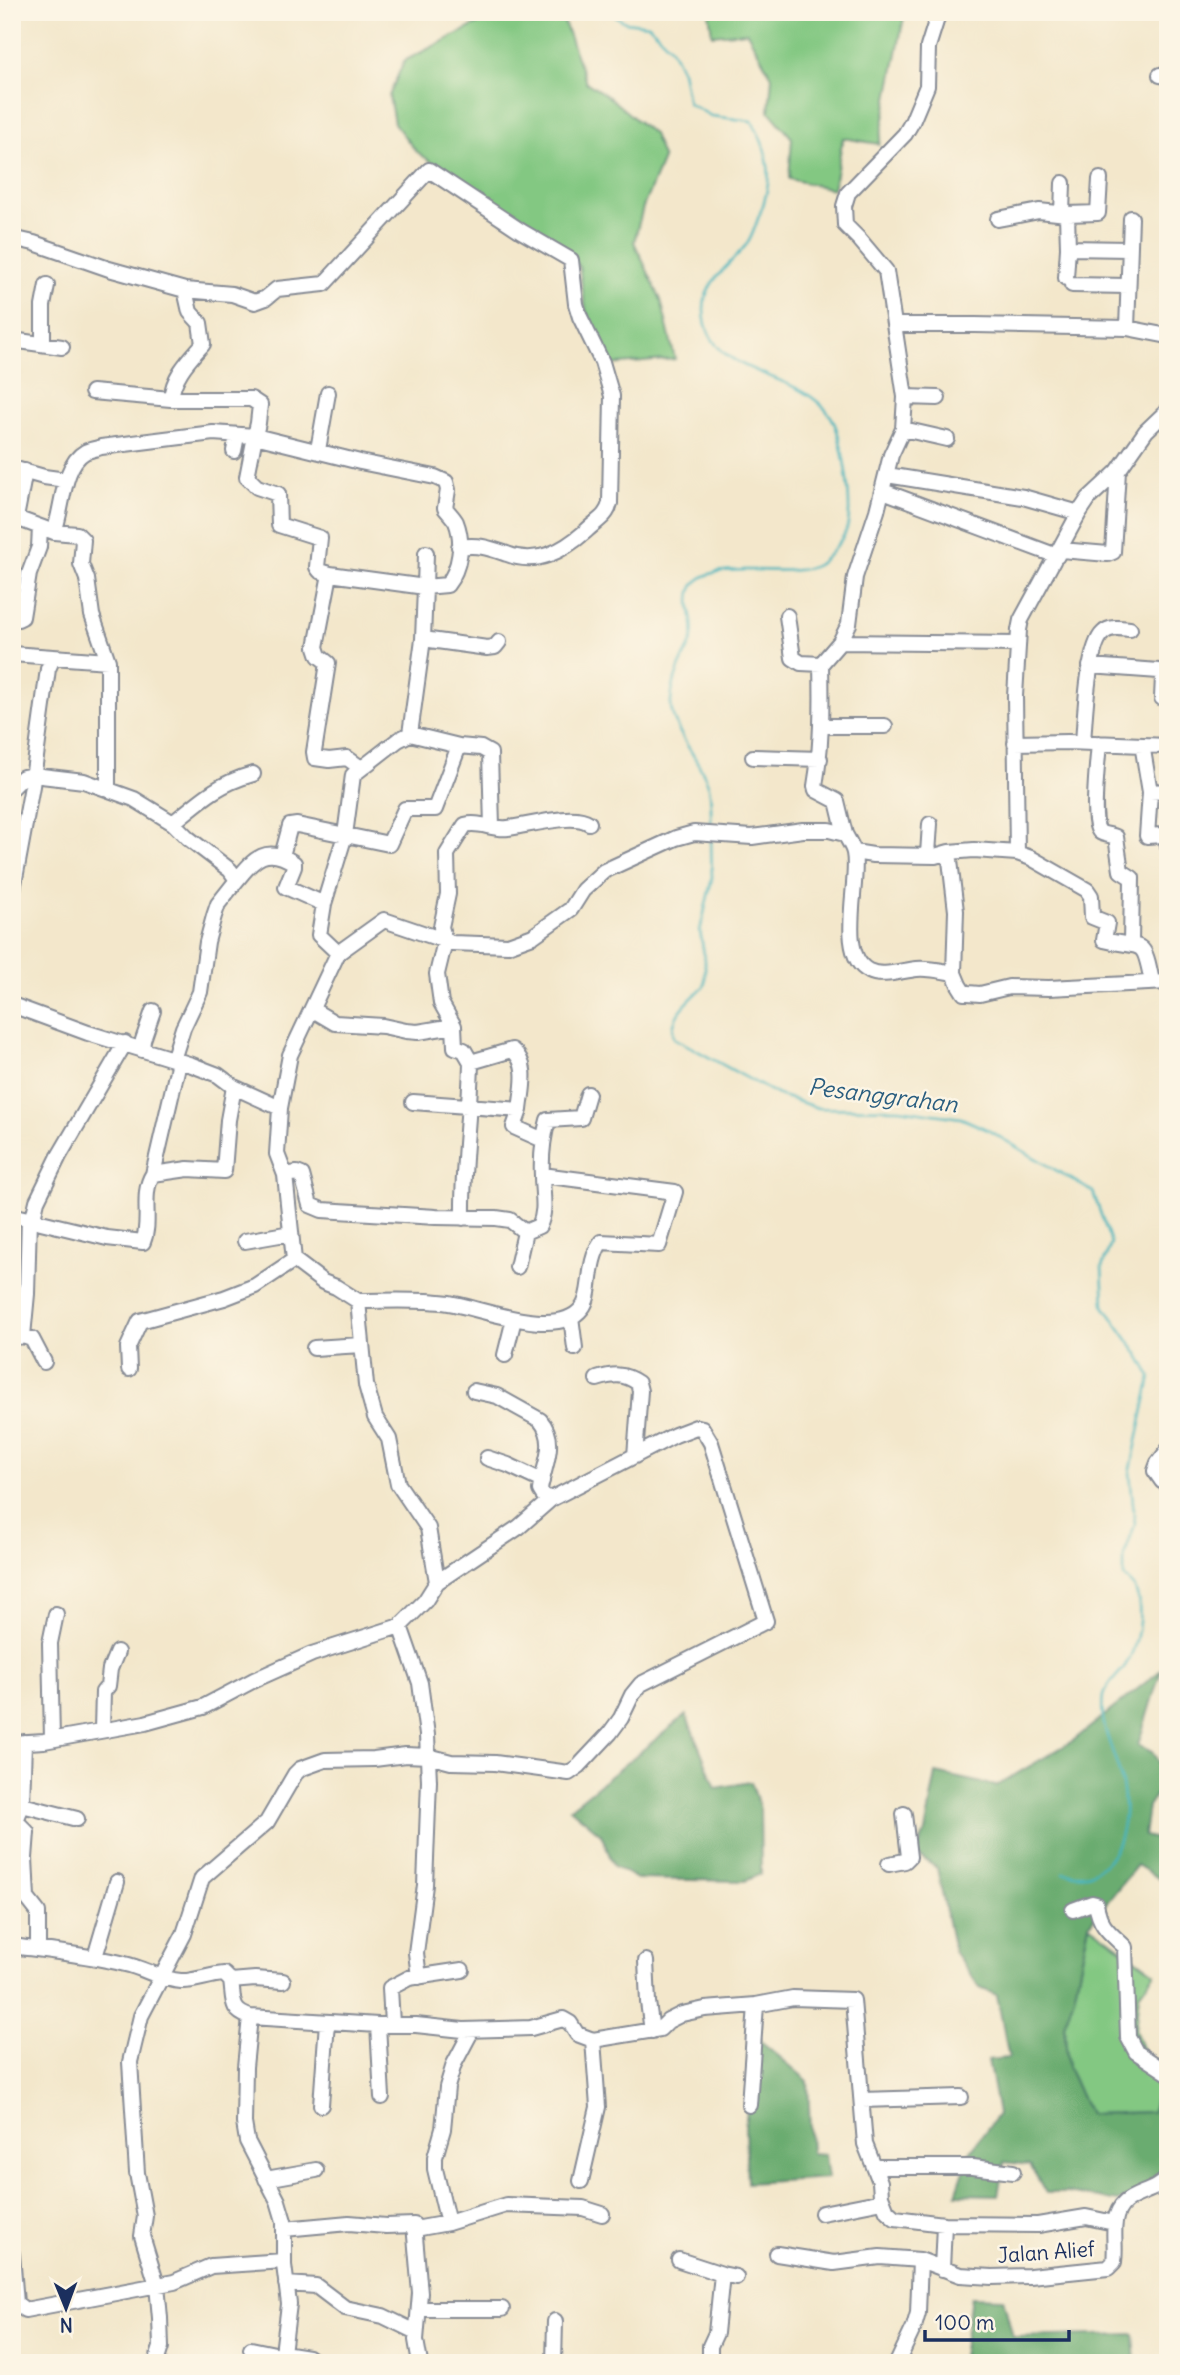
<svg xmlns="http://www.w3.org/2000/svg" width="1180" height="2375" viewBox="0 0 1180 2375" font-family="Delius,sans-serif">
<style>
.green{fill:#83c882;stroke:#4f7c70;stroke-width:2}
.forest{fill:#6aac70;stroke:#426e67;stroke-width:2}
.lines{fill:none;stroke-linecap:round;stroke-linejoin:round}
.stream{stroke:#43b3bc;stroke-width:2.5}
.minor-casing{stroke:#878b94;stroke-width:18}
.minor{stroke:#fff;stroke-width:14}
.labels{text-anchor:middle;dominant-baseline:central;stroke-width:5;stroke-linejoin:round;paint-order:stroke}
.street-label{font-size:21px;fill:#1b2f5e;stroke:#fcf5e5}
.water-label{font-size:23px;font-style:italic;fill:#295d7f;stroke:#fcf5e5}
</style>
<rect width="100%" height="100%" fill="#fcf5e5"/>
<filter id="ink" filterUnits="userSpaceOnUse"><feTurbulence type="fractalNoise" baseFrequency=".0143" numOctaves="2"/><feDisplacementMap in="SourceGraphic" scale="14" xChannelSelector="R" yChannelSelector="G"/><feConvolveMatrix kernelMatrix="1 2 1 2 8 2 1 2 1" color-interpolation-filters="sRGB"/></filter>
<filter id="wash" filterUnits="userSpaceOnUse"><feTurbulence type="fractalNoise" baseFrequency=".00686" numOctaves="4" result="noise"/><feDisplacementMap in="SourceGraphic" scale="28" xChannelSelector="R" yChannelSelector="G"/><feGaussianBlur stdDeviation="1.57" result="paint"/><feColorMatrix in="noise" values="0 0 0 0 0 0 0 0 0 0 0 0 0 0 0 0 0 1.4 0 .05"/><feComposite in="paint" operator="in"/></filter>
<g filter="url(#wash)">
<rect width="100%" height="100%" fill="#f3e7cb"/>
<path class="green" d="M 709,12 L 905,12 L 879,144 L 843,138 L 833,189 L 789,179 L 792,138 L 769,111 L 772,77 L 747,32 L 712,35 Z
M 495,15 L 564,22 L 586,82 L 609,97 L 653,134 L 663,159 L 643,207 L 634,242 L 661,300 L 675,359 L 610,365 L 586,311 L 579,266 L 416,151 L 394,123 L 389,96 L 404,61 Z
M 1089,1925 L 1155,1973 L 1139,1994 L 1135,2030 L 1158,2090 L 1152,2112 L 1089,2114 L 1068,2067 L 1064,2025 L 1074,1997 Z"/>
<path class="forest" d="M 1161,1670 L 1138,1745 L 1152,1752 L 1168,1777 L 1148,1806 L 1144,1836 L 1168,1841 L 1168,1884 L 1137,1865 L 1089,1924 L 1074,1997 L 1064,2025 L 1068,2067 L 1089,2114 L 1152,2112 L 1158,2090 L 1168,2091 L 1168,2187 L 1119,2201 L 1066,2193 L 1046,2193 L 1030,2165 L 1004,2162 L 998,2195 L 956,2194 L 970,2152 L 998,2114 L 988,2060 L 1009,2058 L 997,1995 L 980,1988 L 954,1951 L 937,1868 L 916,1854 L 925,1832 L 936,1773 L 996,1786 L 1074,1740 Z
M 686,1715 L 716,1788 L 751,1782 L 760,1809 L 761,1874 L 744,1881 L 637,1879 L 614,1866 L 601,1834 L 570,1808 Z
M 756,2037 L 808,2081 L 811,2154 L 825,2155 L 828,2178 L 747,2183 L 745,2126 Z
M 971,2297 L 1003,2298 L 1013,2337 L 1134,2334 L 1136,2363 L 961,2363 Z"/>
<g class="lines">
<path class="stream" d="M 609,12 L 625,22 L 649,25 L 670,47 L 682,71 L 688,103 L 711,116 L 752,121 C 771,155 774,180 759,216 C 756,224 753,234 749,241 C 734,263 703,280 704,310 C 706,379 796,367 830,415 C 842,432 850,492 849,513 C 849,527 845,536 836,546 C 831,553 824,560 817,565 C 789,581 707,554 692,589 C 686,604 696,621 693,636 C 692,643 688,649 685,655 C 678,669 672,685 671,701 C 669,728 702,761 709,787 C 712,801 711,816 711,829
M 711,840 L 712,878 L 700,931 L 705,960 L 705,985 C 691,1000 668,1015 674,1038 L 776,1094 L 818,1108 L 900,1109 L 961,1118 L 986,1129 L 1093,1192 L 1111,1243 L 1102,1267 L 1104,1306 L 1139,1355 L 1151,1377 L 1130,1473 L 1135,1524 L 1124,1556 L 1124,1577 C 1127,1581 1133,1585 1135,1589 C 1144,1611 1138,1647 1125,1666 C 1119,1675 1105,1686 1103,1696 C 1098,1729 1117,1754 1122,1784 C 1128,1815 1123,1859 1090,1873 C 1083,1876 1072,1873 1064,1873"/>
</g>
</g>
<g filter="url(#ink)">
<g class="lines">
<g class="minor-casing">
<path id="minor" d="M 1160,75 L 1168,76
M 1062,214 L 1063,183
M 998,219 L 1039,211 L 1067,214
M 12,238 L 34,243 L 109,269 L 185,290 L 232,294 L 255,302 L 266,298 L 277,289 L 324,284 L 429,170 L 521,231 L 571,260 L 576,304 L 580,317 L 602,362 L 612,396 L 610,503 C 607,517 596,521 586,531 C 563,551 537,566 507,554 C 489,548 479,544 459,547
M 1068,248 L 1067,214 L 1098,213 L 1100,179
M 1066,278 L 1068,248 L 1129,249
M 1072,285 L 1128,286
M 894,325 L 975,325 L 1127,328 L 1168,336
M 1127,328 L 1131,218
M 12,340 L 62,347
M 43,344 L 43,306 L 47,285
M 92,392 L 171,399 L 251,399 L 260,405 L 258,423 L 255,436 L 360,462 L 435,477 L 446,482 L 448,490 L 445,508 C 448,512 454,518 456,522 C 464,542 460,569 447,585 L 425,587 L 423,639 L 410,734 L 398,740 L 353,775 L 345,835 L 324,904
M 905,397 L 938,398
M 171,399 C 173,376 188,361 203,344 L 200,323 L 190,312 L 185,290
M 903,429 L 947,439
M 318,450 L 328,393
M 234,451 L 237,436
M 12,468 L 44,477 L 66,480
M 25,471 L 16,518 L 54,532 L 77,534 L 83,540 L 81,564 L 87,579 L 92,615 L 108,661 L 108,789
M 887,475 L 1023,497 L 1079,513
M 883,491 L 1057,556
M 54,532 C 63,510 62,465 85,452 C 89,450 96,449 101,447 L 213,433 L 255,436 L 247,477 L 257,487 L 278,494 L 279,525 L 320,538 L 317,567 L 320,571 L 330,574
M 1061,550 L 1108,554 L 1113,552 L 1118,471
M 787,616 L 793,658 L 801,663 L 821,664
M 12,619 L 18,619 L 22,617 L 29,574 L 39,547 L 40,527
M 423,639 L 487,648 L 495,647 L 499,642
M 840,642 L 1017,644
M 12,654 L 108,661
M 1090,666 L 1159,671 L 1163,676 L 1162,698
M 822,726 L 885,726
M 410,734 L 459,746 L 481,748 L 490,753 L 492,827
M 1083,742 C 1085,719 1087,647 1103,633 C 1110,626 1121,628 1130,629
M 1015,743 L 1068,742 L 1168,746
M 1099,743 C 1098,758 1090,824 1100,832 C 1104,835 1112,835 1116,837 L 1121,871 L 1132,878 L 1131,944
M 1143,750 L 1150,792 L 1147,836 L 1163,835 L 1167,837 L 1168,846
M 753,757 L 820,759
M 361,768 L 347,758 L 329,760 L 315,758 L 314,752 L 328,663 L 319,656 L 316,647 L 330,574 L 425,587 L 426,553
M 12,788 L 23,777 L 33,775 L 84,781 L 134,799 L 173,823 L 188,838 L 230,870 L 237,880 C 254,858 267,845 294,863 L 294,867 L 286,887 L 324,904 L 319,935 L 338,953
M 1150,792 L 1168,791
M 173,823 C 201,800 217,784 253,774
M 845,834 L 837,801 L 816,790 L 815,786 C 822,745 822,705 821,664 L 840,642 L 849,624 L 855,577 L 877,511 L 891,455 L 903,429 L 905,397 L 886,271 L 860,240 L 845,225 L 844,206 L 848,193 L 905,134 L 912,122 L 927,86 L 928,47 L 939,12
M 854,852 L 873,855 L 935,856 L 949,852 L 974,850 L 1017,853
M 949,852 L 956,911 L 954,973
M 928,854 L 930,824
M 282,856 L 290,826 L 297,825 L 389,844 L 405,809 L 435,809 L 459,746
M 12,895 L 32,786 L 48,669 L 53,658
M 1152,982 C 1143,936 1144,950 1104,940 L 1107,923 L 1092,917 L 1091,896 L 1087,890 L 1031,858 L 1017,853 L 1015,696 L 1019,630 L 1021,620 L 1079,513 L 1089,498 L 1118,471 L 1146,431 L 1168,410
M 12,1005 L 88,1033 L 192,1065 L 218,1075 L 234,1087 L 280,1108
M 313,1010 L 335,1023 L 383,1026 L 406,1031 L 418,1032 L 454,1026
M 142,1050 L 143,1040 L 153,1011
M 173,1060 L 183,1028 L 200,992 L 207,942 L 214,916 L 218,904 L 237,880
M 413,1102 L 520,1110 L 514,1127 L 543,1140
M 520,1110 C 522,1090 530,1063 512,1050 L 471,1062 L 464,1050 L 455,1047 L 454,1026 L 441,1003 L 437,974 L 445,941 L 441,927 L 448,894 L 447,854 L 465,825 C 479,821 493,830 508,828 C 528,826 573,812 589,823
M 153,1174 L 179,1062
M 285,1175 L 297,1173 L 302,1175 L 310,1205 L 322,1210 L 436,1217 L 496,1218 L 510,1220 L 525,1232 L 517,1267
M 12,1215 L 107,1238 L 143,1242 C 152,1221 140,1194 153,1174 L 188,1169 L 224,1171 L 228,1120 L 234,1087
M 33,1218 L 37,1201 L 59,1156 L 125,1043
M 463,1218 C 462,1166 470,1114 471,1062
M 525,1232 L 539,1226 C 547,1210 542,1194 542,1176 C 541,1157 543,1138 548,1120 L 581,1118 L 588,1094
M 245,1241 L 291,1233
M 358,1301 C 388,1301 419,1299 449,1303 C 481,1308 558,1340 582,1308 C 593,1295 586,1264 601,1242 L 659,1245 L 675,1192 L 542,1175
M 571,1317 L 575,1348
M 23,1336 L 27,1294 L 29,1218
M 12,1338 L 23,1336 L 32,1339 L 44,1362
M 314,1348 L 361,1345
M 505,1355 L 514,1319
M 129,1369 L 128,1347 L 140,1321 L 224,1298 L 255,1286 L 294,1260
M 597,1379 C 613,1374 624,1373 638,1383 L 640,1391 L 635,1456
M 474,1391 L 497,1396 L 540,1420 C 559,1442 543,1466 540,1490 L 543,1495 L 551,1499
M 1168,1450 L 1158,1463 L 1155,1471 L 1162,1481 L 1168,1481
M 487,1458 L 508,1465 L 542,1481
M 437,1582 L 428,1528 L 398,1484 L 389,1439 L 375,1417 L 366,1385 L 358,1301 L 336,1287 L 323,1282 L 294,1260 L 285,1175 L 277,1154 L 280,1108 L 290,1055 L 338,953 L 384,920 L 452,943 L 508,945 L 533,936 L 571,909 L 583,890 L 604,871 L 676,838 L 694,833 L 752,837 L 803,830 L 829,830 L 845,834 C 848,840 853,847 854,853 C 860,882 836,955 869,971 C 882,978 903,970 917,969 C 929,968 942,971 954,973 L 959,985 L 964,993 L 968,993 L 980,994 L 1009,987 L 1049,988 L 1168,982
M 400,1626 L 420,1683 L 427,1735 L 429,1781 L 425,1885 L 416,1953 L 419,1977
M 102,1729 L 103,1692 L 108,1686 L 110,1669 L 117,1652
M 52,1739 L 50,1643 L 56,1614
M 24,1742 L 22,1805 L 16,1821 L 27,1832 L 25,1858 L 27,1898 L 38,1912 L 38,1949
M 12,1743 L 44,1741 L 145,1723 L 203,1707 L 254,1680 L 312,1654 L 400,1626 L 425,1601 L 437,1582 L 519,1527 L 551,1499 L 675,1435 L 696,1427 L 702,1428 L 711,1443 L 766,1621 L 641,1684 L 632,1695 L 621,1718 L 610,1733 L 579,1766 L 569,1773 L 495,1763 L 451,1762 L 428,1756 L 406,1755 L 374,1759 L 325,1760 L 300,1769 L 295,1774 L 267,1822 L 202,1878 L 184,1934 L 141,2016 L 134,2045 L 130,2062 L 137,2173 L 145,2216 L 142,2236 L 157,2285 L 160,2318 L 161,2347 L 156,2363
M 22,1805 L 77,1819
M 889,1864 L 905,1861 L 909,1857 L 904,1814
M 1073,1910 L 1092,1903 L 1096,1904 C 1100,1927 1109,1932 1125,1947 L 1128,2037 L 1136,2052 L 1168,2073
M 12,1946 C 50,1951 88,1955 125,1964 C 144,1968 161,1980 181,1981 C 193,1982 209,1975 224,1974 L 231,1981 C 234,2000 230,2011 250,2017 L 378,2025 L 416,2025 L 463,2030 L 531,2028 L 563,2019 L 570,2023 L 577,2034 L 593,2040 L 660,2029 L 668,2021 L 682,2014 L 705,2009 L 756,2005 L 793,1998 L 853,2000 L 865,2144 L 880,2182 L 881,2196 L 887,2211 L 895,2218 L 944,2224 L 1038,2225 L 1086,2217 L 1114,2223
M 95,1957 L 117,1882
M 646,1961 L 648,2002 L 652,2031
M 231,1981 L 255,1979 L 283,1981
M 250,2017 L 245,2067 L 244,2123 L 247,2141 L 278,2201 L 284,2221 L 284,2265 L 289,2304 L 283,2353 L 308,2357 L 316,2363
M 392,2024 L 390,1988 L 409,1978 L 462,1970
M 378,2025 L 382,2097
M 862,2100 L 961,2097
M 321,2105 L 327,2022
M 749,2105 L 756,2005
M 874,2167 L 973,2167 L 1013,2172
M 266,2179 L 316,2170
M 581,2181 L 598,2107 L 593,2040
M 822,2213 L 883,2201
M 448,2223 L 435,2169 L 435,2157 L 443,2129 L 447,2087 L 454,2064 L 472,2030
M 284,2229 L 349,2223 L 386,2226 L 414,2225 L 420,2293 L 416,2340 L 420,2363
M 415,2229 L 448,2223 L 506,2205 L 583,2208 L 602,2214
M 12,2254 L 16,2303 L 25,2310 L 174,2282 L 211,2266 L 284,2261
M 777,2254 L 834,2263 L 880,2257 L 920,2260 L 960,2275 L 992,2277 L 1030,2276 L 1108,2268 L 1114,2262 C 1116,2248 1113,2235 1115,2222 C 1120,2190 1150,2198 1168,2177
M 679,2260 L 722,2274
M 942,2269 L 944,2224
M 286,2284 L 316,2286 L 345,2308 L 383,2316 L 416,2332
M 420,2309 L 502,2309
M 251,2349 L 280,2355 L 283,2353
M 554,2363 L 555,2321
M 710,2363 L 710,2346 L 716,2333 L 722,2274 L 736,2277
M 897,2363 L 914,2327 L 918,2313 L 920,2260"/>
</g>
<use href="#minor" class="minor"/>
</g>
</g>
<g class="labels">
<g class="street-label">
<text transform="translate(1046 2252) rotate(-4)">Jalan Alief</text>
</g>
<g class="water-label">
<text transform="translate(883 1095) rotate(7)">Pesanggrahan</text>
</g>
</g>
<rect width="1180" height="2375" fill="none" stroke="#fcf5e5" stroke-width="42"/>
<g transform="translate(66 2308) rotate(179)" stroke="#fcf5e5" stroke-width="5" paint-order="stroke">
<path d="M0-5L12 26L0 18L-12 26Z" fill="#1b2f5e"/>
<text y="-10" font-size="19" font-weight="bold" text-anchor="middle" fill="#1b2f5e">N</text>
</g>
<path d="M925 2330v10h144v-10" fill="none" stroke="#1b2f5e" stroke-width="3.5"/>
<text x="935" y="2330" font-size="21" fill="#1b2f5e" stroke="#fcf5e5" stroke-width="5" paint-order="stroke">100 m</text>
</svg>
